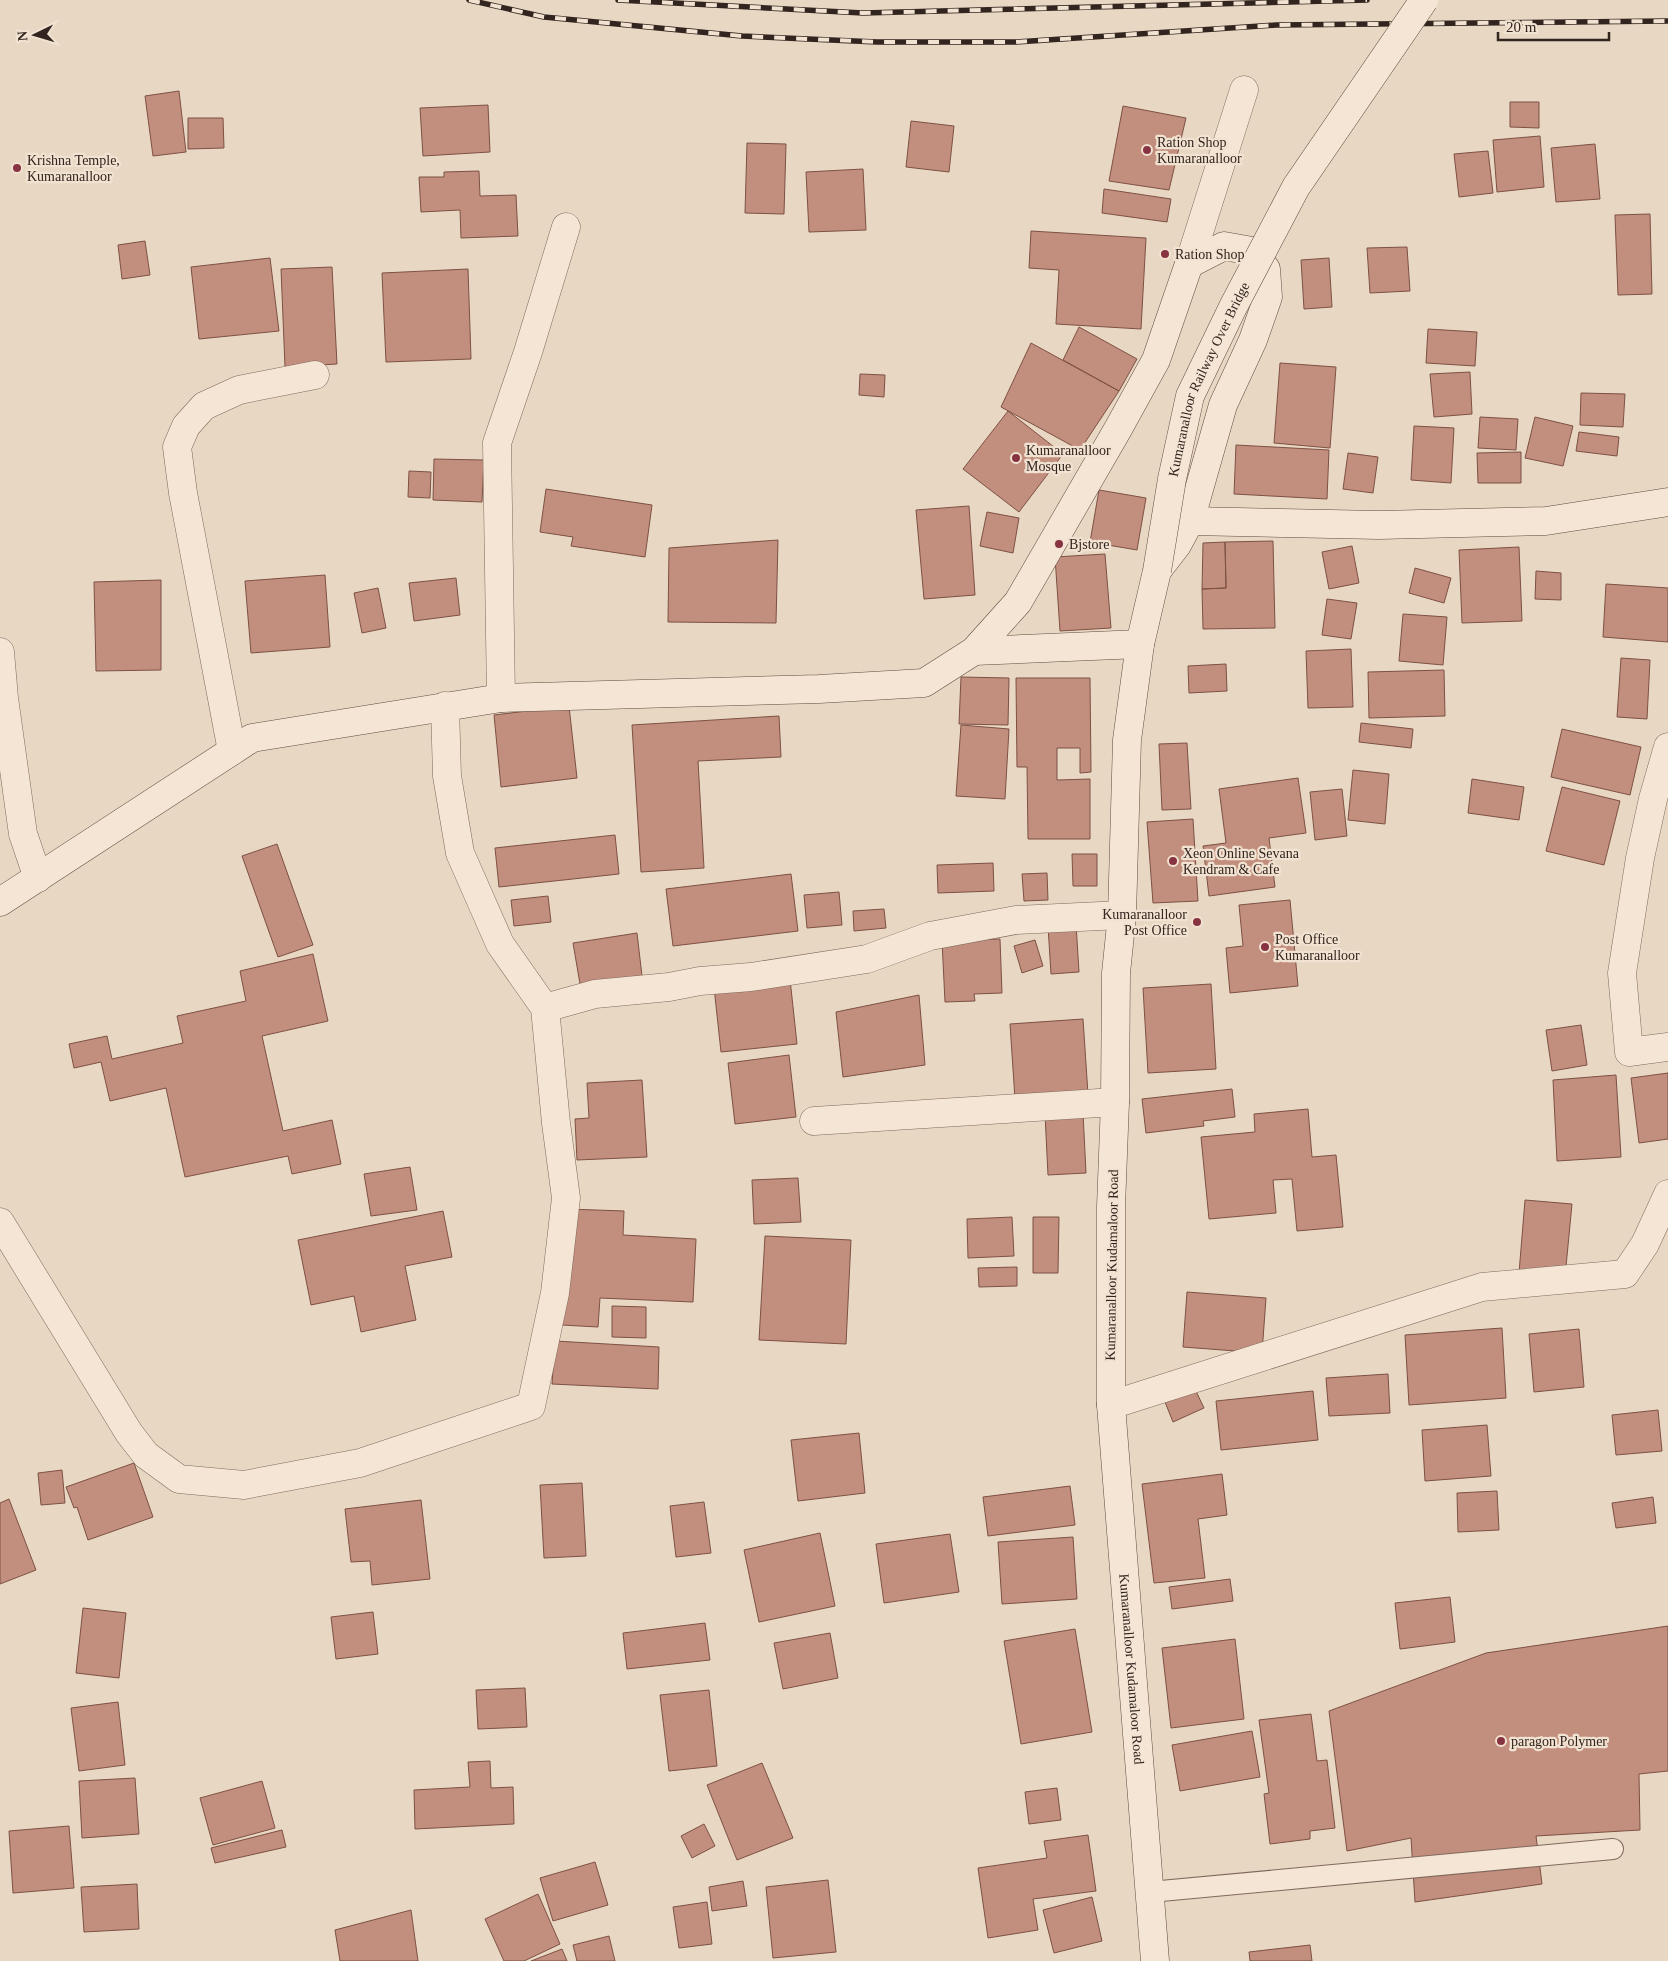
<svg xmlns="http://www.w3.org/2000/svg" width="1668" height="1961" viewBox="0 0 1668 1961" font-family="'Times New Roman',serif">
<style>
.building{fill:#c28e7d;stroke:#7d5144}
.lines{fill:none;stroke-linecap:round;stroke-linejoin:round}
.lane-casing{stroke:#80695c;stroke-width:22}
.street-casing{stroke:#80695c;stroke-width:29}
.secondary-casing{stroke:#624b3f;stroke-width:29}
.lane{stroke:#f4e5d5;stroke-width:20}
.street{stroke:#f4e5d5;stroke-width:28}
.secondary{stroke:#f4e5d5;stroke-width:28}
.rail-casing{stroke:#32241e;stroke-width:5.5}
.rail{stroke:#f1e2d1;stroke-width:4;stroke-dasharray:11;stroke-linecap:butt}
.secondary-bridge-casing{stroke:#624b3f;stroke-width:29;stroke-linecap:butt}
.secondary-bridge{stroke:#f4e5d5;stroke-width:28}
.poi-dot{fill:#883342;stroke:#f1e2d1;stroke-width:2}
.labels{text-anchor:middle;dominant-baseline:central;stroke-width:4.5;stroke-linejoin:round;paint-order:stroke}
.poi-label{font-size:14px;fill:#32241e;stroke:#f1e2d1;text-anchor:start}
.street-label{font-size:14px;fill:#32241e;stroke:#f1e2d1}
</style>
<rect width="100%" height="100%" fill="#e8d7c3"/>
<path class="building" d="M 179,91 L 186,152 L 153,156 L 145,96 Z
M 1510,102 L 1539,102 L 1539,128 L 1510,127 Z
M 488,105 L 490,152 L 423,156 L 420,108 Z
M 1123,106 L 1186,118 L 1169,190 L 1109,181 Z
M 188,118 L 223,118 L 224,148 L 188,149 Z
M 911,121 L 954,126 L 949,172 L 906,167 Z
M 1540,136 L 1544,187 L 1497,192 L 1493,140 Z
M 747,143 L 786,144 L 784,214 L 745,213 Z
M 1595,144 L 1600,199 L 1556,202 L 1551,148 Z
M 1488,151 L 1493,193 L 1459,197 L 1454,154 Z
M 863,169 L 866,230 L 809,232 L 806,172 Z
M 479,171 L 480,196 L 516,195 L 518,236 L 461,238 L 460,210 L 421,212 L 419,177 L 444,177 L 444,172 Z
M 1104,189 L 1171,199 L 1167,222 L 1102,213 Z
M 1650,214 L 1652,294 L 1618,295 L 1615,215 Z
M 1031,231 L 1146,238 L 1141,329 L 1056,324 L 1059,270 L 1029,268 Z
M 145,241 L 150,275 L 122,279 L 118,245 Z
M 1407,247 L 1410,291 L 1370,293 L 1367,248 Z
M 270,258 L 279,331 L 199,339 L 191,267 Z
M 1329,258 L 1332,307 L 1304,309 L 1301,260 Z
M 332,267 L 337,364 L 285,367 L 281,269 Z
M 468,269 L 471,359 L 386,362 L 382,273 Z
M 1079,327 L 1137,359 L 1119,391 L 1063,360 Z
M 1428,329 L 1477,332 L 1475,366 L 1426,363 Z
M 1031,343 L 1119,391 L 1080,450 L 1001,407 Z
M 1280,363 L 1336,367 L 1330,448 L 1274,443 Z
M 1470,372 L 1472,414 L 1434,417 L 1430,374 Z
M 860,374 L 885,375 L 884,397 L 859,395 Z
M 1581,393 L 1625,394 L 1623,427 L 1580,425 Z
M 1008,411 L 1063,454 L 1019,512 L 963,469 Z
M 1480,417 L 1518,419 L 1516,450 L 1478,448 Z
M 1535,417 L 1573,426 L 1563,466 L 1525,458 Z
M 1414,426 L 1454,428 L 1451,483 L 1411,480 Z
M 1579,432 L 1619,437 L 1617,456 L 1576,451 Z
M 1236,445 L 1329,450 L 1327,499 L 1234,494 Z
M 1521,452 L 1521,483 L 1478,483 L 1477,453 Z
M 1348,453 L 1378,457 L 1373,493 L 1343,489 Z
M 434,459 L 484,460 L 482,502 L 433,500 Z
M 409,471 L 431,472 L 430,498 L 408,497 Z
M 546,489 L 652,505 L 645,557 L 571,546 L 573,537 L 540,532 Z
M 1099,490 L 1146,498 L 1137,550 L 1090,542 Z
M 969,506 L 975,595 L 924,599 L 916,510 Z
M 987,512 L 1019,518 L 1013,553 L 980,546 Z
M 778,540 L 776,623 L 668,622 L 669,548 Z
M 1273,541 L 1275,628 L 1203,629 L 1202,589 L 1226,588 L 1225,542 Z
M 1225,542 L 1226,588 L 1202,589 L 1203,543 Z
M 1352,546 L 1359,583 L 1329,589 L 1322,552 Z
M 1519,547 L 1522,621 L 1462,623 L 1459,550 Z
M 1105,554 L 1111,628 L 1060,631 L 1055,557 Z
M 1415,568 L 1451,578 L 1444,603 L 1409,593 Z
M 1536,571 L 1561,573 L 1561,600 L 1535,599 Z
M 325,575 L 330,647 L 251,653 L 245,581 Z
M 456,578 L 460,615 L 414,621 L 409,583 Z
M 161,580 L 161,670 L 96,671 L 94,582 Z
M 1606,584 L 1668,588 L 1668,642 L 1603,637 Z
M 378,588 L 386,628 L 362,633 L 354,593 Z
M 1327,599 L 1357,603 L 1351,639 L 1322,635 Z
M 1403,614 L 1447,617 L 1443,665 L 1399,661 Z
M 1351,649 L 1353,707 L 1308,708 L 1306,651 Z
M 1621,658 L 1650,660 L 1647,719 L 1617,717 Z
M 1226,664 L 1227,691 L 1189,693 L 1188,666 Z
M 1444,670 L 1445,716 L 1369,718 L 1368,672 Z
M 961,677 L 1009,678 L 1008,725 L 959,724 Z
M 1016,678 L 1090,678 L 1091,772 L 1080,773 L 1080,748 L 1057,748 L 1057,780 L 1090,779 L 1090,839 L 1028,839 L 1027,767 L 1017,767 Z
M 569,706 L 577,778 L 501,787 L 494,715 Z
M 779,716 L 781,757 L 698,761 L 704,868 L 641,872 L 632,725 Z
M 1361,723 L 1413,729 L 1411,748 L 1359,742 Z
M 961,725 L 1009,729 L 1005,799 L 956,796 Z
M 1562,729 L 1641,747 L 1630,795 L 1551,777 Z
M 1187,743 L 1191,809 L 1162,810 L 1159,744 Z
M 1353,770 L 1389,774 L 1385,824 L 1348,820 Z
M 1298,778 L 1306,833 L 1269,838 L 1275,887 L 1209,896 L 1203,846 L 1226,843 L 1219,789 Z
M 1472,779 L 1524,787 L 1519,820 L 1468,813 Z
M 1562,787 L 1620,801 L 1604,865 L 1546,851 Z
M 1342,789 L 1347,836 L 1315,840 L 1310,792 Z
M 1193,819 L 1198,901 L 1153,903 L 1147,822 Z
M 615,835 L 619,874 L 499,887 L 495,848 Z
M 277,844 L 313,945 L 278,957 L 242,856 Z
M 1072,854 L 1097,854 L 1097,886 L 1073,886 Z
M 993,863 L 994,891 L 938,893 L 937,865 Z
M 1047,873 L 1048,900 L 1024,901 L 1022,874 Z
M 791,874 L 798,931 L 673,946 L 666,889 Z
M 839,892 L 842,925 L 807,928 L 804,895 Z
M 548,896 L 551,922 L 514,926 L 511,900 Z
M 1290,900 L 1298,986 L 1230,993 L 1226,948 L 1243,946 L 1239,905 Z
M 884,909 L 886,928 L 854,931 L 853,911 Z
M 1076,924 L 1079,972 L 1051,974 L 1048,926 Z
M 637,933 L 642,976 L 580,984 L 573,943 Z
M 1000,939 L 1002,993 L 974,994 L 975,1001 L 945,1002 L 942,941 Z
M 1035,940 L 1043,966 L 1022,973 L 1014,946 Z
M 313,954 L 328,1021 L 262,1036 L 283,1131 L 332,1120 L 341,1164 L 292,1174 L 288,1156 L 185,1177 L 166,1088 L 110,1101 L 101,1062 L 74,1068 L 69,1044 L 107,1036 L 112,1059 L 183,1043 L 177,1016 L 246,1001 L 240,971 Z
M 790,979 L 797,1044 L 721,1052 L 714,987 Z
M 1211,984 L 1216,1069 L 1148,1073 L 1143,988 Z
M 919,995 L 925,1065 L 843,1077 L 836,1012 Z
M 1083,1019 L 1088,1094 L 1015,1099 L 1010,1024 Z
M 1581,1025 L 1587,1065 L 1552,1071 L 1546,1030 Z
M 789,1055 L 796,1117 L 735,1124 L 728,1063 Z
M 1668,1073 L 1668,1139 L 1639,1143 L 1631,1078 Z
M 1616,1075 L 1621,1157 L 1557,1161 L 1553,1080 Z
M 642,1080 L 647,1157 L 577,1160 L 575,1119 L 589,1118 L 587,1083 Z
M 1232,1089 L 1235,1117 L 1203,1121 L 1204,1126 L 1146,1133 L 1142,1099 Z
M 1308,1109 L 1312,1157 L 1336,1155 L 1343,1227 L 1297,1231 L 1292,1179 L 1273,1180 L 1276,1213 L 1209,1219 L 1201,1137 L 1255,1132 L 1254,1114 Z
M 1083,1113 L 1086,1173 L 1048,1175 L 1045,1114 Z
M 410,1167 L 417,1210 L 371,1216 L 364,1174 Z
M 798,1178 L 801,1222 L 754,1224 L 752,1180 Z
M 1525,1200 L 1572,1204 L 1565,1277 L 1519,1273 Z
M 568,1209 L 624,1211 L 623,1235 L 696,1239 L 693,1302 L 600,1298 L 598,1327 L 562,1325 Z
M 443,1211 L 452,1257 L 405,1266 L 416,1320 L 361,1332 L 354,1296 L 311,1305 L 298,1240 Z
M 1012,1217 L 1014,1256 L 968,1258 L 967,1219 Z
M 1033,1217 L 1059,1217 L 1058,1273 L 1033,1273 Z
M 765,1236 L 851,1240 L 846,1344 L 759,1340 Z
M 1017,1267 L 1017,1286 L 979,1287 L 978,1268 Z
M 1187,1292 L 1266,1298 L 1262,1353 L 1183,1347 Z
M 612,1306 L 646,1307 L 646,1338 L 612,1337 Z
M 1502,1328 L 1506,1398 L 1409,1405 L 1405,1335 Z
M 1579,1329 L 1584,1387 L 1534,1392 L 1529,1334 Z
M 555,1341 L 659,1347 L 658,1389 L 552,1384 Z
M 1388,1374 L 1390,1413 L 1329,1416 L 1326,1378 Z
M 1195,1389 L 1204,1408 L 1173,1422 L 1165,1402 Z
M 1313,1391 L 1318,1440 L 1221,1450 L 1216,1401 Z
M 1658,1410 L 1662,1451 L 1616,1455 L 1612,1415 Z
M 1487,1425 L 1491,1476 L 1425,1481 L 1422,1430 Z
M 859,1433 L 865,1493 L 798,1501 L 791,1440 Z
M 134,1463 L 153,1517 L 88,1540 L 77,1507 L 74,1508 L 66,1487 Z
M 62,1470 L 65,1503 L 41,1505 L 38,1473 Z
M 1222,1474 L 1227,1515 L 1198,1519 L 1205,1578 L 1154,1583 L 1142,1484 Z
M 582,1483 L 586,1556 L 544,1558 L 540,1485 Z
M 1070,1486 L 1075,1525 L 988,1536 L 983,1497 Z
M 1497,1491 L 1499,1530 L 1458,1532 L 1457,1493 Z
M 1653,1497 L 1656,1523 L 1616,1528 L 1612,1503 Z
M 9,1499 L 36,1570 L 0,1584 L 0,1503 Z
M 421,1500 L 430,1579 L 372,1585 L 370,1561 L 351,1562 L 345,1509 Z
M 704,1502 L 711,1553 L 676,1557 L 670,1506 Z
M 820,1533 L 835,1606 L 759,1622 L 744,1550 Z
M 950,1534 L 959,1592 L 884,1603 L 876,1544 Z
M 1073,1537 L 1077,1599 L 1002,1604 L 998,1542 Z
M 1230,1579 L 1233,1601 L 1172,1609 L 1169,1587 Z
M 1450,1597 L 1455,1642 L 1400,1649 L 1395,1603 Z
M 83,1608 L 126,1613 L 119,1678 L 76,1673 Z
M 373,1612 L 378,1654 L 336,1659 L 331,1617 Z
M 705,1623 L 710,1660 L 627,1669 L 623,1633 Z
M 1668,1626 L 1668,1771 L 1639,1774 L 1640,1830 L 1536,1836 L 1542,1884 L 1415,1902 L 1411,1838 L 1347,1851 L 1329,1711 L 1486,1653 Z
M 1075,1629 L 1092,1732 L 1021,1744 L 1004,1641 Z
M 830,1633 L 838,1678 L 783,1689 L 774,1643 Z
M 1235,1639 L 1244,1719 L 1171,1728 L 1162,1648 Z
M 525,1688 L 527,1727 L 478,1729 L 476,1690 Z
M 709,1690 L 717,1766 L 669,1771 L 660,1695 Z
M 118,1702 L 125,1765 L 79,1771 L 71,1708 Z
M 1311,1714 L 1317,1761 L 1327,1760 L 1335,1828 L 1310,1831 L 1310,1839 L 1270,1844 L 1264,1794 L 1269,1793 L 1259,1720 Z
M 1252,1731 L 1260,1777 L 1180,1791 L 1172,1745 Z
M 490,1761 L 491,1788 L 513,1787 L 514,1824 L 415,1829 L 414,1790 L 470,1787 L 468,1762 Z
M 762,1763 L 793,1838 L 737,1860 L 707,1785 Z
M 135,1778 L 139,1834 L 82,1838 L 79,1781 Z
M 262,1781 L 275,1828 L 213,1845 L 200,1798 Z
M 1057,1788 L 1061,1820 L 1029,1824 L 1025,1792 Z
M 704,1824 L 715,1846 L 692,1858 L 681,1836 Z
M 69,1826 L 74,1888 L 13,1893 L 9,1831 Z
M 282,1830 L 286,1847 L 215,1863 L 211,1848 Z
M 1088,1835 L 1096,1891 L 1033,1899 L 1038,1930 L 988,1938 L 978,1868 L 1047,1858 L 1044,1841 Z
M 595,1862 L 608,1905 L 553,1921 L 540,1878 Z
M 828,1880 L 836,1952 L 773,1958 L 766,1887 Z
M 743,1881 L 747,1906 L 712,1911 L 709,1887 Z
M 137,1884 L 139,1929 L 84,1932 L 81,1887 Z
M 538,1894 L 560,1944 L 524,1961 L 504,1961 L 485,1919 Z
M 1092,1897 L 1102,1941 L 1054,1953 L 1043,1910 Z
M 707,1902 L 712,1944 L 679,1948 L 673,1907 Z
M 411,1910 L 418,1961 L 340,1961 L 335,1930 Z
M 609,1936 L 615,1961 L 577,1961 L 573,1945 Z
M 1310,1945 L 1312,1961 L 1250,1961 L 1249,1952 Z
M 562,1949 L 567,1961 L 531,1961 Z"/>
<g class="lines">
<g class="lane-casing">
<path id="lane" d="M 1150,1892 L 1613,1849"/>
</g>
<g class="street-casing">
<path id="street" d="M 1189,264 L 1244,90
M 0,652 L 4,698 L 23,834 L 38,878
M 501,698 L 497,443 L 528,352 L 566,227
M 445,706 L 447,776 L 460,853 L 500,944 L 545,1008 L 595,994 L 669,987 L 700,981 L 751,977 L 867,959 L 930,936 L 1016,920 L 1122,915
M 1668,747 L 1653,799 L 1640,858 L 1622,973 L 1629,1052 L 1668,1047
M 232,751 L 183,493 L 177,447 L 186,426 L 204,406 L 239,390 L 315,375
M 814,1121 L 1115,1102
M 0,1222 L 129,1433 L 146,1455 L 179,1479 L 244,1485 L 360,1463 L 531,1406 L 555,1293 L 566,1198 L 556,1123 L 545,1008
M 1111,1405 L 1482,1287 L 1625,1274 L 1645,1244 L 1668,1194"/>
</g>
<g class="secondary-casing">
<g id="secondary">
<path d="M 1190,521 L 1379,525 L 1546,521 L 1668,502"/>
<path d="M 974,651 L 1140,644"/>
<path id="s1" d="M 0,902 L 252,738 L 501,698 L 819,689 L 924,683 L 974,651 L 1018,602 L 1118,429 L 1156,360 L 1189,264 L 1224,246 L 1252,251 L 1266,269 L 1268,297 L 1253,340 L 1223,405 L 1190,521 L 1177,545 L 1157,571 L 1140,644 L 1127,740 L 1122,915 L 1116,973 L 1115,1102 L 1111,1207 L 1111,1405 L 1155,1961"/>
</g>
</g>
<use href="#lane" class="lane"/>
<use href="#street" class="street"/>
<use href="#secondary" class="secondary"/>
<g class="rail-casing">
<path id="rail" d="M 469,0 L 544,17 L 742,36 L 877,42 L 1016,42 L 1276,25 L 1668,21
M 618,0 L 863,13 L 1367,0"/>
</g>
<use href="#rail" class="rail"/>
<g class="secondary-bridge-casing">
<g id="secondary-bridge">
<path id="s2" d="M 1157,571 L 1172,479 L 1190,396 L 1233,307 L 1296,187 L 1424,0"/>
</g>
</g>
<use href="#secondary-bridge" class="secondary-bridge"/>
</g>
<g class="poi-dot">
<circle cx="1147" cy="150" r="5"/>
<circle cx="17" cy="168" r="5"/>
<circle cx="1165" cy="254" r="5"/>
<circle cx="1016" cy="458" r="5"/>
<circle cx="1059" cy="544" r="5"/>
<circle cx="1173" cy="861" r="5"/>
<circle cx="1197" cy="922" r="5"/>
<circle cx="1265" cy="947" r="5"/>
<circle cx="1501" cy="1741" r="5"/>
</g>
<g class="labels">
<g class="poi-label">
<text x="1157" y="142">Ration Shop<tspan x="1157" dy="16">Kumaranalloor</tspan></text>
<text x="27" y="160">Krishna Temple,<tspan x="27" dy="16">Kumaranalloor</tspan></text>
<text x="1175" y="254">Ration Shop</text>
<text x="1026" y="450">Kumaranalloor<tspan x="1026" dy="16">Mosque</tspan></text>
<text x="1069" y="544">Bjstore</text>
<text x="1183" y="853">Xeon Online Sevana<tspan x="1183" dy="16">Kendram &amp; Cafe</tspan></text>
<text x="1187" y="914" text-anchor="end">Kumaranalloor<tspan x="1187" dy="16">Post Office</tspan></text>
<text x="1275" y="939">Post Office<tspan x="1275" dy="16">Kumaranalloor</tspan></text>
<text x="1511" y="1741">paragon Polymer</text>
</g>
<g class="street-label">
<text stroke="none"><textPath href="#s2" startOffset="200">Kumaranalloor Railway Over Bridge</textPath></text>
<text transform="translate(1112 1265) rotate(-89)">Kumaranalloor Kudamaloor Road</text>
<text stroke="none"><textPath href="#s1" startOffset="3000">Kumaranalloor Kudamaloor Road</textPath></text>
</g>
</g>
<g transform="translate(35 35) rotate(265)" stroke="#f1e2d1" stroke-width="4" paint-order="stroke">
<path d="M0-4L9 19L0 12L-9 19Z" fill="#32241e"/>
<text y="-8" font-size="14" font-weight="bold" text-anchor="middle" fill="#32241e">N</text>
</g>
<path d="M1498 32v8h111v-8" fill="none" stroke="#32241e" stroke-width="2.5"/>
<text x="1506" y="32" font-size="15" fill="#32241e" stroke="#f1e2d1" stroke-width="4" paint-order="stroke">20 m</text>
</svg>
